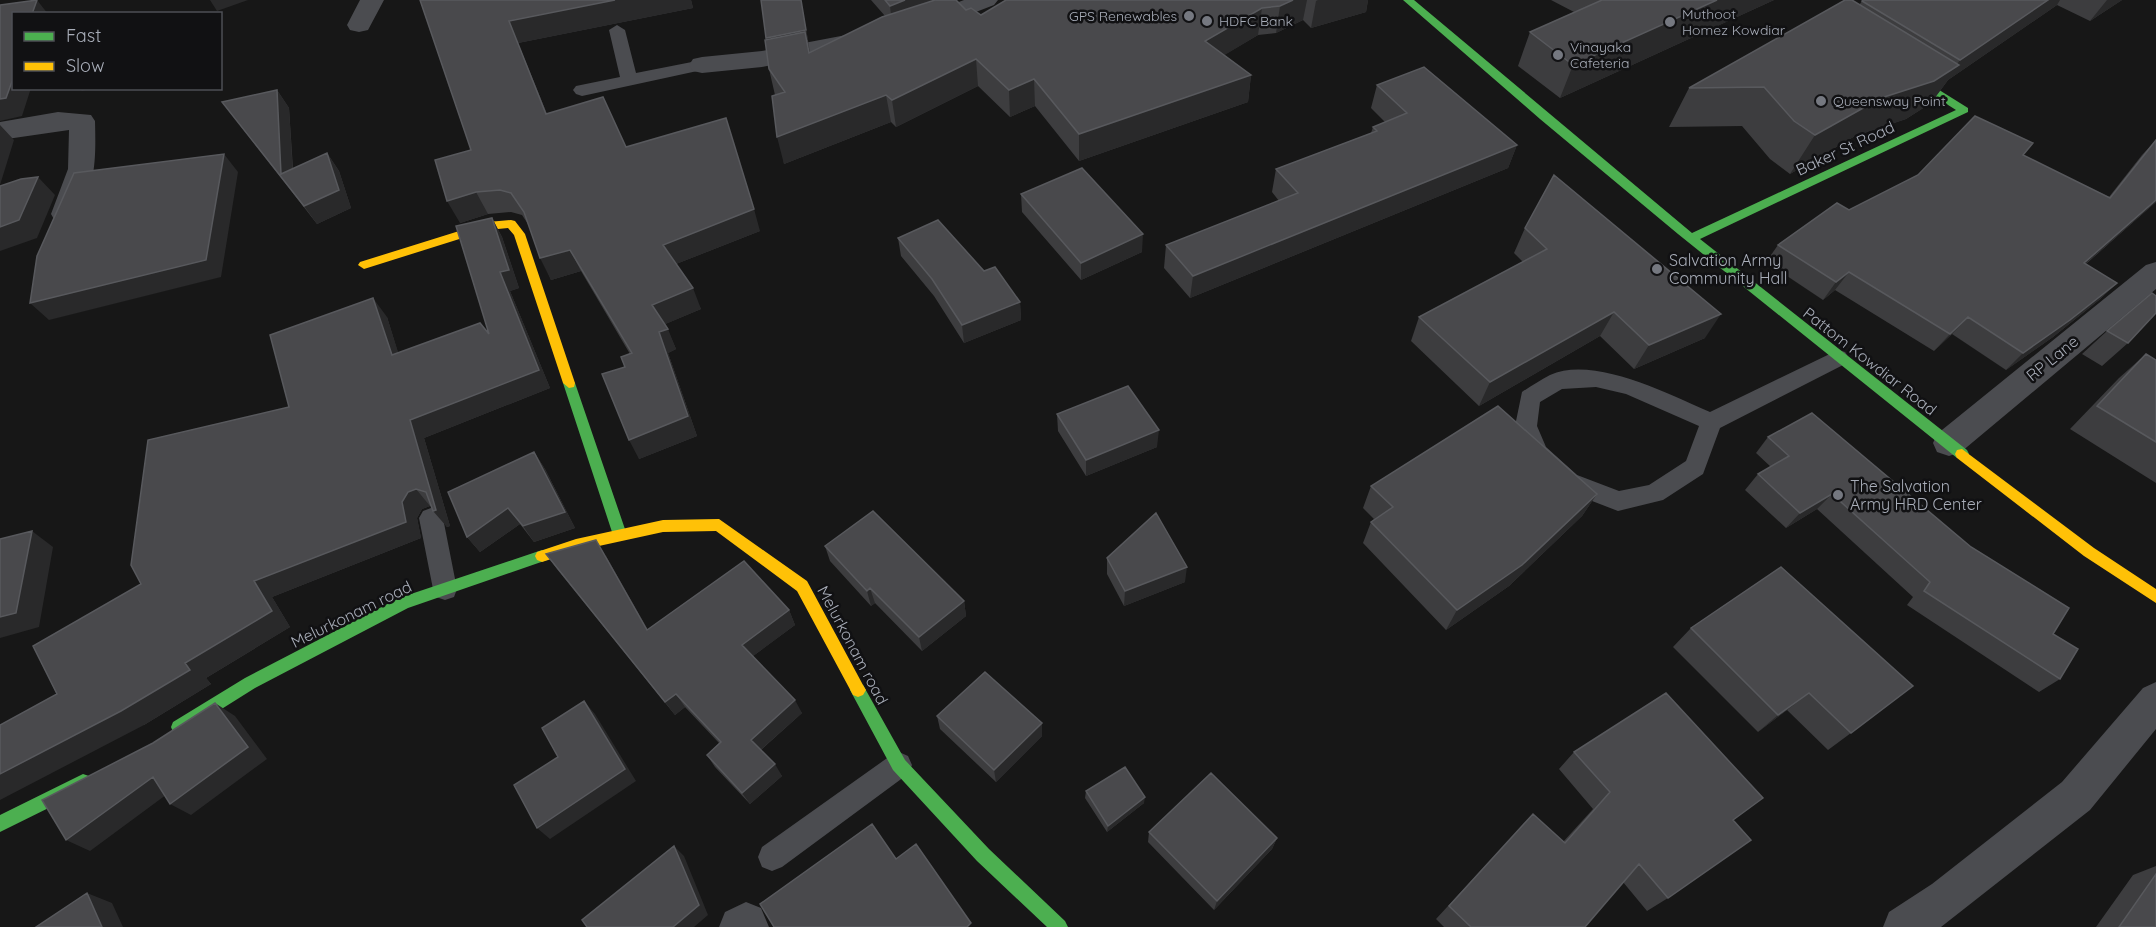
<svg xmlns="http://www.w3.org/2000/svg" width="2156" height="927" viewBox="0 0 2156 927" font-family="Quicksand,sans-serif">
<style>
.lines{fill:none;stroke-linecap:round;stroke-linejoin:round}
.lane{fill:#4b4c50;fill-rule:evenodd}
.street{fill:#4b4c50;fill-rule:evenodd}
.fast{fill:#4caf50;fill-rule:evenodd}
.slow{fill:#ffc107;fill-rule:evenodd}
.wall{fill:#3d3d3f}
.shaded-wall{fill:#29292a}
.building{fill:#49494c;stroke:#58595d;stroke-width:1.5}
.poi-dot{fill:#757880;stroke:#111113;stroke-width:2}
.labels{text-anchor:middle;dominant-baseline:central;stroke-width:5;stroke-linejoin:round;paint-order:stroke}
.far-poi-label{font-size:14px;fill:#a8adb8;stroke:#111113;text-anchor:start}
.street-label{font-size:16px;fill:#a8adb8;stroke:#111113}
.poi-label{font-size:16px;fill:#a8adb8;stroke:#111113;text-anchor:start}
</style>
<rect width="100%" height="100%" fill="#171717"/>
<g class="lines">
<path class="lane" d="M 617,25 L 625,30 L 636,73 L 702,60 L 711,65 L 702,70 L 582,96 L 576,94 L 573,90 L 576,86 L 620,77 L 609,30 Z
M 1838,350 L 1845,352 L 1849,358 L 1845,364 L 1720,428 L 1703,474 L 1663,500 L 1618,511 L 1561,489 L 1529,459 L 1515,426 L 1522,392 C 1531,386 1541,380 1550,375 C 1594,355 1670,395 1710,412 ZM 1596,387 L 1626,394 L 1699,426 L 1686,461 L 1649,485 L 1619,491 L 1577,475 L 1546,447 L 1537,426 L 1540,402 L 1562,389 Z
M 431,508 L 439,511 L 443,518 L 457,589 L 454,597 L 445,600 L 436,597 L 433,589 L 419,518 L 423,511 Z
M 899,752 L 908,756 L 912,765 L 908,774 L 782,867 L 772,871 L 762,867 L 758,857 L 762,847 L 890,756 Z"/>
<path class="street" d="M 360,0 L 384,0 L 368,30 L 359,32 L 350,30 L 347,25 Z
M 964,0 L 998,0 L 994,5 L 932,29 L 923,31 L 914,29 L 911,24 L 914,19 Z
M 862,32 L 871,35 L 874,40 L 871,45 L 762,67 L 702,73 L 693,71 L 689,65 L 693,59 L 702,57 L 762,51 Z
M 58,112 L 91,115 L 95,121 C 96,160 96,186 75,221 L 65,224 L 55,221 L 51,214 L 68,169 L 69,130 L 0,140 L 0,122 Z
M 2156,262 L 2156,289 L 1961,452 L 1949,456 L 1937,452 L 1933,443 L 1937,434 L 2146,265 Z
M 2156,682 L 2156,729 L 2090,810 L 1941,927 L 1883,927 L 1889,912 L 1932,884 L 2062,782 L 2143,688 Z
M 746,902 L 761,908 L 769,927 L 719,927 L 725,912 Z"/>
<path class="fast" d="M 1403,0 L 1414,0 L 1692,233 L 1956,110 L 1896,72 L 1896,68 L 1904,68 L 1968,108 L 1968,112 L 1700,239 L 1967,450 L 1969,454 L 1967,458 L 1957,458 L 1678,234 L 1540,119 Z
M 569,378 L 575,383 L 627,535 L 625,539 L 620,541 L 615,539 L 613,535 L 563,383 Z
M 542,550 L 547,552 L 549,556 L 547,560 L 408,608 L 255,688 L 185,732 L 179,734 L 173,732 L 171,727 L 173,722 L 245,678 L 399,598 Z
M 858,683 L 863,685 L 905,760 L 989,849 L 1065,921 L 1068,927 L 1047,927 L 977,861 L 893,770 L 850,690 L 853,685 Z
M 83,774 L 89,776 L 91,782 L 89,788 L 0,832 L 0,815 Z"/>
<path class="slow" d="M 511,220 L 515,221 L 525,234 L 575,383 L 574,387 L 569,388 L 563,383 L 514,235 L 508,228 L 488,230 L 364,269 L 358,265 L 360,262 L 488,222 Z
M 1962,449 L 2094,548 L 2156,589 L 2156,603 L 2084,556 L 1957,458 L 1955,454 L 1957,450 Z
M 719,519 L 807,581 L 863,685 L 866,690 L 863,695 L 858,697 L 853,695 L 797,591 L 716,531 L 663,532 L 576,551 L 542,562 L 537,560 L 535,556 L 537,552 L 576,539 L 663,520 Z"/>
</g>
<path class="wall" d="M 420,0 L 691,0 L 693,8 L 518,43 L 547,114 L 626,147 L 760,231 L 676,264 L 701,309 L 665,324 L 676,349 L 668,353 L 697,436 L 639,459 L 625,367 L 630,354 L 581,271 L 551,280 L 528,224 L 522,215 L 511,212 L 488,214 L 460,223 L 471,150 Z
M 761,0 L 801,0 L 810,52 L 885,16 L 871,0 L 956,0 L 966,10 L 981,15 L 1006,0 L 1368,0 L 1366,12 L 1311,28 L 1303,20 L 1276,33 L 1258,35 L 1224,55 L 1251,75 L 1248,102 L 1079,161 L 1035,106 L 1010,117 L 978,86 L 896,127 L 891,122 L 784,164 L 775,95 L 769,69 L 767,40 Z
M 1551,0 L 1774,0 L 1560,98 L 1518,66 L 1530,32 L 1574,12 Z
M 1863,0 L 2122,0 L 2090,21 L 2057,5 L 1948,80 L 1931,103 L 1906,119 L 1855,136 L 1790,174 L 1770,159 L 1742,126 L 1669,127 L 1689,88 L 1859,5 Z
M 1377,85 L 1517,145 L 1508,168 L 1190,298 L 1164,268 L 1166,245 L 1279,201 L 1272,192 L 1276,169 L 1371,133 L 1373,127 L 1385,122 L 1371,108 Z
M 277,90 L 289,108 L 293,169 L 327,153 L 339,171 L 351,208 L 317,224 L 236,120 L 222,102 Z
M 2156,140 L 2156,202 L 2086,264 L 2117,283 L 2099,300 L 2053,337 L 2006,370 L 1952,334 L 1934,351 L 1835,290 L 1823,300 L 1766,262 L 1778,245 L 1849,210 L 2023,155 L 2109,197 L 2142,155 Z
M 1021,194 L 1142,252 L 1081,280 L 1022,212 Z
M 492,218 L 502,237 L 519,288 L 510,291 L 550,388 L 424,438 L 450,526 L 447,527 L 432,506 L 430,506 L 422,509 L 417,518 L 421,538 L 272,597 L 290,627 L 206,678 L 211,684 L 144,725 L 57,694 L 141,584 L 289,407 L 387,317 L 398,353 L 489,334 Z
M 1525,228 L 1705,338 L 1634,369 L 1600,336 L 1479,406 L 1411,341 L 1419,317 L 1523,262 L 1514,253 Z
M 898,238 L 984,271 L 1020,302 L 1021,320 L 964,343 L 934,296 L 901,256 Z
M 2107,331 L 2128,343 L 2102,366 L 2082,354 Z
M 2146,354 L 2156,360 L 2156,483 L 2070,429 L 2119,378 Z
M 1057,414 L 1157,447 L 1086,476 L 1058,431 Z
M 1768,437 L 2053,634 L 2060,679 L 2039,692 L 1907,605 L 1913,597 L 1817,509 L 1786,528 L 1745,490 L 1758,474 L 1771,467 L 1756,453 Z
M 534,452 L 545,469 L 575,528 L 534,542 L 520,524 L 480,552 L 467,537 Z
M 1371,486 L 1597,494 L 1582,516 L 1509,586 L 1446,630 L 1363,543 L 1371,522 L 1374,519 L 1363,508 Z
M 825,546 L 964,601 L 966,616 L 922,651 L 875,603 L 871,606 L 830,561 Z
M 546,554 L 606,556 L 648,630 L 789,610 L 795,625 L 753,656 L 802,713 L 761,750 L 782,776 L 750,804 L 715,767 L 707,755 L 719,743 L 685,707 L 675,715 L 557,569 Z
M 1107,558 L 1185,582 L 1124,606 L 1107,574 Z
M 1781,567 L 1851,733 L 1828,750 L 1787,710 L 1758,732 L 1673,647 L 1691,628 Z
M 937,716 L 1042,736 L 996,782 L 940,729 Z
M 1574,752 L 1733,820 L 1668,898 L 1647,911 L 1623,882 L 1585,927 L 1444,927 L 1436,919 L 1533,814 L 1563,842 L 1593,809 L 1559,769 Z
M 1086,791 L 1144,803 L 1107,832 L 1085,798 Z
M 1149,832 L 1277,838 L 1272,849 L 1214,910 L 1148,842 Z
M 2156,866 L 2156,927 L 2096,927 L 2133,875 Z"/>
<path class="shaded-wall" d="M 37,0 L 48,14 L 32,14 Z
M 210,0 L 248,0 L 217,11 Z
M 615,0 L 691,0 L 693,8 L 518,43 L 556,136 L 546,114 L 509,21 Z
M 801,0 L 808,40 L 807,40 L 811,59 L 769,47 L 766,38 Z
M 905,0 L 939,0 L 892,24 L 890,6 Z
M 1293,0 L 1307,0 L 1303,20 L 1276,33 L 1280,6 Z
M 1318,0 L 1368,0 L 1366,12 L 1311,28 L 1316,1 Z
M 1717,0 L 1774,0 L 1560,98 L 1573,65 Z
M 2048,0 L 2060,0 L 2057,5 L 1948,80 L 1931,103 L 1906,119 L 1855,136 L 1790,174 L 1815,135 L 1881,98 L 1955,67 L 1960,60 Z
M 2107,0 L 2122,0 L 2090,21 Z
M 1262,8 L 1258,35 L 1203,68 L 1205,41 Z
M 976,59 L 978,86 L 896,127 L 892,100 Z
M 1251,75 L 1248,102 L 1079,161 L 1079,134 Z
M 14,76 L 14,88 L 31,88 L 22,116 L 0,121 L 0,99 Z
M 1034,79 L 1035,106 L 1010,117 L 1009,90 Z
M 80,88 L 91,88 L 82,91 Z
M 277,90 L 289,108 L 294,192 L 281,174 Z
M 886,95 L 891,122 L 784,164 L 777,137 Z
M 0,125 L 14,140 L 0,185 Z
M 1517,145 L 1508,168 L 1190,298 L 1193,276 Z
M 327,153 L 339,171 L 351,208 L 317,224 L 304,206 Z
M 224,154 L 238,172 L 221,277 L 49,320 L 30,303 Z
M 38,177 L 55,195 L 37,238 L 0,251 L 0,227 Z
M 476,192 L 488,214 L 460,223 L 447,201 Z
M 2156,200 L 2156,202 L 2067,280 L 2084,263 Z
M 754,209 L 760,231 L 671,266 L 663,245 Z
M 492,218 L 502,237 L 519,288 L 510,291 L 550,388 L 424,438 L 450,526 L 447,527 L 433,511 L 410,420 L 539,370 L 500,272 Z
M 1143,234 L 1142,252 L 1081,280 L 1081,263 Z
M 570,250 L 581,271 L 551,280 L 540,258 Z
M 1849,272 L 1835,290 L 1823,300 L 1836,282 Z
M 2117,283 L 2099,300 L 2053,337 L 2006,370 L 2023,353 Z
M 693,288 L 701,309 L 661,326 L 652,305 Z
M 373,298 L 387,317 L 405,374 L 392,355 Z
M 1020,302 L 1021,320 L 964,343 L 962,325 Z
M 1614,312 L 1600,336 L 1479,406 L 1490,382 Z
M 1721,314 L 1705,338 L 1634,369 L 1649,345 Z
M 1968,317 L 1952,334 L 1934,351 L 1950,334 Z
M 668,329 L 676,349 L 668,353 L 697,436 L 639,459 L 629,440 L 659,332 Z
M 1159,430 L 1157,447 L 1086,476 L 1086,460 Z
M 534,452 L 545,469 L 575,528 L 534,542 L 523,526 Z
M 416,489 L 430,506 L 422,509 L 417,518 L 421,538 L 272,597 L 290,627 L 206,678 L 211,684 L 144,725 L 0,800 L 0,774 L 185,663 L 254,581 L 402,502 L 408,492 Z
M 1597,494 L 1582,516 L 1509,586 L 1446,630 L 1457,610 Z
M 1832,494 L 1817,509 L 1786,528 L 1800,513 Z
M 508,508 L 520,524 L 480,552 L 467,537 Z
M 32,531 L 53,547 L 39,627 L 0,638 L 0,617 Z
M 596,540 L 606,556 L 656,645 L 647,630 Z
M 1187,567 L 1185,582 L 1124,606 L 1125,591 Z
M 870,588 L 875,603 L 871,606 L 867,591 Z
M 964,601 L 966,616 L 922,651 L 919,637 Z
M 789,610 L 795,625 L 749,659 L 742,645 Z
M 1809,693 L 1787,710 L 1758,732 L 1778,715 Z
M 676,694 L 685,707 L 675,715 L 665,702 Z
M 795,700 L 802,713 L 758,752 L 751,740 Z
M 584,701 L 595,714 L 636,781 L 550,839 L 537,828 Z
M 215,703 L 235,716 L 267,759 L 191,815 L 170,804 Z
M 1042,723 L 1042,736 L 996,782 L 994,770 Z
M 775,764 L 782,776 L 750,804 L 742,793 Z
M 153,777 L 174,789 L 90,851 L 66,840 Z
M 1145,797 L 1144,803 L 1107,832 L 1108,826 Z
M 1277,838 L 1272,849 L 1214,910 L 1217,901 Z
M 674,846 L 684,856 L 708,915 L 694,927 L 673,927 Z
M 87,893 L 112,903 L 123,927 L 102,927 Z"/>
<path class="building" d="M 37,0 L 32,14 L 14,14 L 14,76 L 6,98 L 0,99 L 0,5 Z
M 420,0 L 615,0 L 509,21 L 546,114 L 603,97 L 626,147 L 726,118 L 754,209 L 663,245 L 693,288 L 652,305 L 668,329 L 659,332 L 688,416 L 629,440 L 602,374 L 625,367 L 621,357 L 632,353 L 570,250 L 540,258 L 524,212 L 511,193 L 500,190 L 476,192 L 447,201 L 435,160 L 471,150 Z
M 761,0 L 801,0 L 806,30 L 766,38 Z
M 885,0 L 905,0 L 890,6 Z
M 935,0 L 956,0 L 966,10 L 971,8 L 981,15 L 1006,0 L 1293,0 L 1280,6 L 1262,8 L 1205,41 L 1251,75 L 1079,134 L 1034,79 L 1009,90 L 976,59 L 892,100 L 886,95 L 777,137 L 772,96 L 785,92 L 769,69 L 765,40 L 805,32 L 809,53 L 882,17 Z
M 1602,0 L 1717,0 L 1573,65 L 1530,32 Z
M 1845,0 L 1852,0 L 1959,65 L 1934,81 L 1881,98 L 1815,135 L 1794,121 L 1764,87 L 1689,88 Z
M 1863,0 L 2048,0 L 1960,60 L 1862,1 Z
M 1424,67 L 1517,145 L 1193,276 L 1166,245 L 1298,193 L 1276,169 L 1377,131 L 1373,127 L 1407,113 L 1377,85 Z
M 277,90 L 281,174 L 327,153 L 339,190 L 304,206 L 222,102 Z
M 1975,116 L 2033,143 L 2023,155 L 2110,198 L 2156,140 L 2156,200 L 2084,263 L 2117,283 L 2070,320 L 2023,353 L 1968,317 L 1950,334 L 1849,272 L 1836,282 L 1778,245 L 1837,203 L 1849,210 L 1918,175 Z
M 224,154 L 206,260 L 30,303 L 37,256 L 74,173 Z
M 1082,168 L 1143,234 L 1081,263 L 1021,194 Z
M 1554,175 L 1721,314 L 1649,345 L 1614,312 L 1490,382 L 1419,317 L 1547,249 L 1525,228 Z
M 38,177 L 19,220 L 0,227 L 0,186 L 21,179 Z
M 492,218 L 509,270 L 500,272 L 539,370 L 410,420 L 436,510 L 433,511 L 426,492 L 416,489 L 408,492 L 402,502 L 406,522 L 254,581 L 272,611 L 185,663 L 190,670 L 121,711 L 0,774 L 0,725 L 57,694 L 33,646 L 141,584 L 131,565 L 148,440 L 289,407 L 270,335 L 373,298 L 392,355 L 480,323 L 489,334 L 456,226 Z
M 938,220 L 984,271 L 995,267 L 1020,302 L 962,325 L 932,279 L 898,238 Z
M 2152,293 L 2156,296 L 2156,313 L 2128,343 L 2107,331 Z
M 2146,354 L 2156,360 L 2156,442 L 2097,406 Z
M 1128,386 L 1159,430 L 1086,460 L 1057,414 Z
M 1498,406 L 1597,494 L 1522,565 L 1457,610 L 1371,522 L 1393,507 L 1371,486 Z
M 1812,413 L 1971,547 L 2069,608 L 2053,634 L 2078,649 L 2060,679 L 1924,591 L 1930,582 L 1832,494 L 1800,513 L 1758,474 L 1789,456 L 1768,437 Z
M 534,452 L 565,512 L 523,526 L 508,508 L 467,537 L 448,492 Z
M 873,511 L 964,601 L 919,637 L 870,588 L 867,591 L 825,546 Z
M 1156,513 L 1187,567 L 1125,591 L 1107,558 Z
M 32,531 L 16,613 L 0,617 L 0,539 Z
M 596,540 L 647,630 L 744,561 L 789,610 L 742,645 L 795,700 L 751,740 L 775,764 L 742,793 L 707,755 L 721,742 L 676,694 L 665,702 L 546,554 Z
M 1781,567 L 1913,686 L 1851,733 L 1809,693 L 1778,715 L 1691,628 Z
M 985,672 L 1042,723 L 994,770 L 937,716 Z
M 1666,693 L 1763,798 L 1733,820 L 1751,840 L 1668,898 L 1639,864 L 1585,927 L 1471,927 L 1449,906 L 1533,814 L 1565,843 L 1610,792 L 1574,752 Z
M 584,701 L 625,769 L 537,828 L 514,785 L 558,757 L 542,728 Z
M 215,703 L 248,747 L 170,804 L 153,777 L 66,840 L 42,800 L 153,743 Z
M 1125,767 L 1145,797 L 1108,826 L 1086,791 Z
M 1211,773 L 1277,838 L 1217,901 L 1149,832 Z
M 872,824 L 896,859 L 916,844 L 971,923 L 967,927 L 774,927 L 760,904 Z
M 674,846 L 699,905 L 673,927 L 587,927 L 582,920 Z
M 2156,874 L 2156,927 L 2119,927 Z
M 87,893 L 102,927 L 36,927 Z"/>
<g class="poi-dot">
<circle cx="1189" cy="16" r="6"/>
<circle cx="1207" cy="21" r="6"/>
<circle cx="1670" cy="22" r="6"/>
<circle cx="1558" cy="55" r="6"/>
<circle cx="1821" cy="101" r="6"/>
<circle cx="1657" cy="269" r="6"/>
<circle cx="1838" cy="495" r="6"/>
</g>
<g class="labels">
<g class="far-poi-label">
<text x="1682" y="14">Muthoot<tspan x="1682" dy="16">Homez Kowdiar</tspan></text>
<text x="1177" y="16" text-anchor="end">GPS Renewables</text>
<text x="1219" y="21">HDFC Bank</text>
<text x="1570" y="47">Vinayaka<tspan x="1570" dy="16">Cafeteria</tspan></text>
<text x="1833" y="101">Queensway Point</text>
</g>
<g class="street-label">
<text transform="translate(1845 148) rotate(-25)">Baker St Road</text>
<text transform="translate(2052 358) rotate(-39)">RP Lane</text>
<text transform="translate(1870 361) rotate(38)">Pattom Kowdiar Road</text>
<text transform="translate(351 614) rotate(-26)">Melurkonam road</text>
<text transform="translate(853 645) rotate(62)">Melurkonam road</text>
</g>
<g class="poi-label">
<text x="1669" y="260">Salvation Army<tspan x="1669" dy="18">Community Hall</tspan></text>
<text x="1850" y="486">The Salvation<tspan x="1850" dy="18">Army HRD Center</tspan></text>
</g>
</g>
<rect x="12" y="12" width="210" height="78" fill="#111113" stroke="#4d4f55" stroke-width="1.5"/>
<rect x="24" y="32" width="30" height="9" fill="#4caf50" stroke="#4d4f55" stroke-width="1.5"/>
<text x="66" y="42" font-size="18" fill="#a8adb8">Fast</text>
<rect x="24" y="62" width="30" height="9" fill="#ffc107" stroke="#4d4f55" stroke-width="1.5"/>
<text x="66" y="72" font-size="18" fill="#a8adb8">Slow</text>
</svg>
